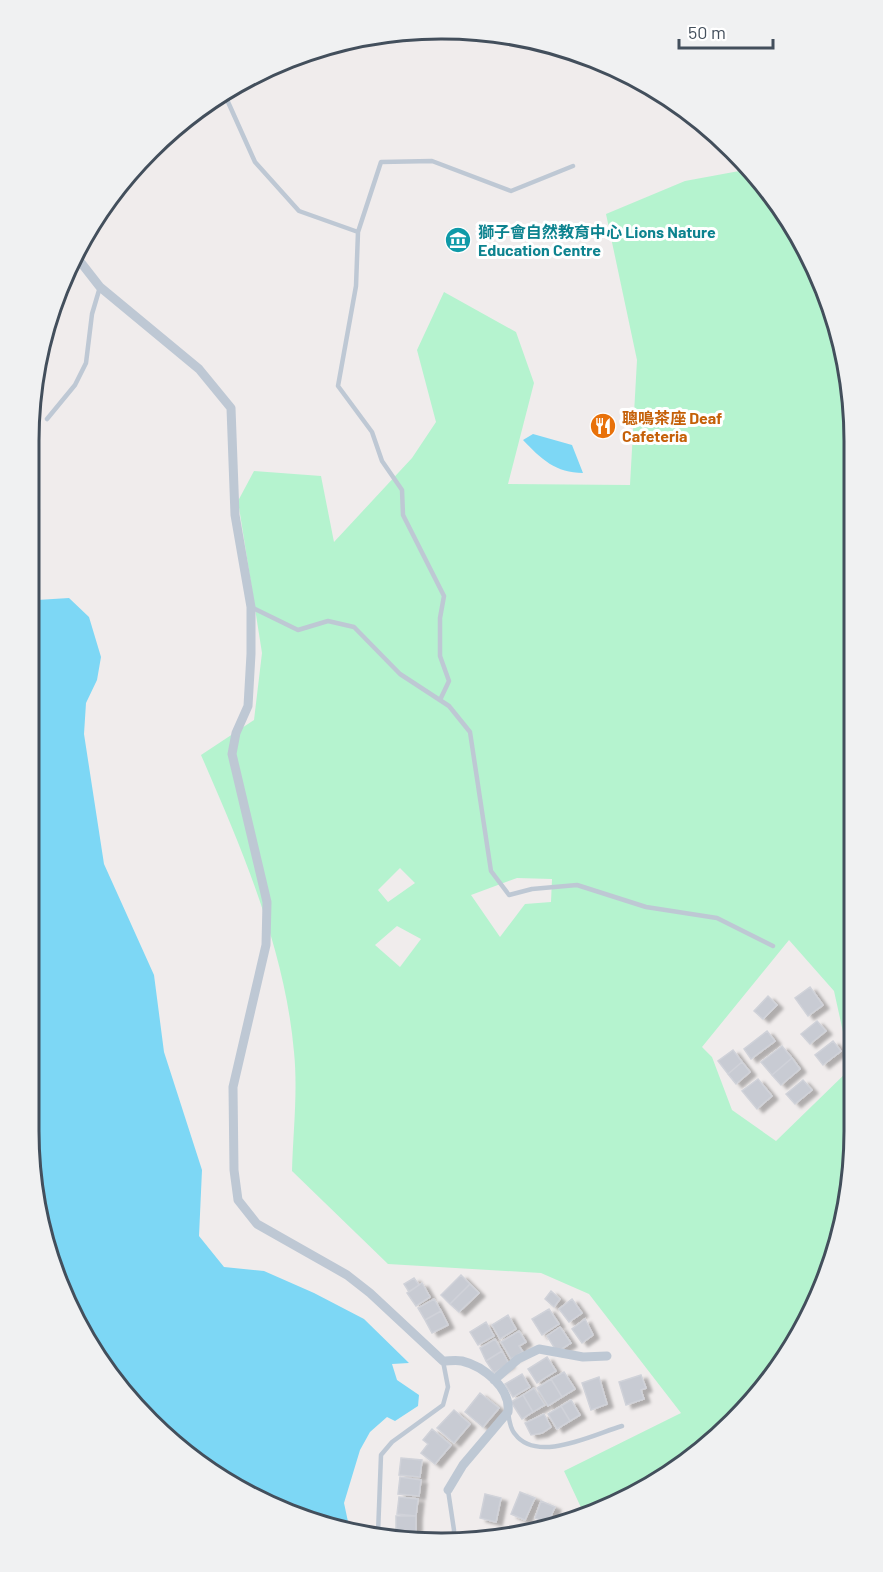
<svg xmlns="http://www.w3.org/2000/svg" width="883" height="1572" viewBox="0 0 883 1572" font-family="Barlow,'Noto Sans TC',sans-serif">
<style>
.green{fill:#b5f3cf;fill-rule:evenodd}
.water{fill:#7dd7f5}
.building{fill:#c8cbd3;stroke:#d0d2d9;stroke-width:1.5;filter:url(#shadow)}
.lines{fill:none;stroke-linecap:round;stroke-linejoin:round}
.service{stroke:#bec8d4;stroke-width:4.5}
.minor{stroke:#bec8d4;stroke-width:9}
.labels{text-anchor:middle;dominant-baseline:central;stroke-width:6;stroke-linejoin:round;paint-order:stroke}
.culture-label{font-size:16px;font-weight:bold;fill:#0d838f;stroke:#fff;text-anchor:start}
.food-label{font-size:16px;font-weight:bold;fill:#c56008;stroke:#fff;text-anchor:start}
.rim{fill:none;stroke:#434f5c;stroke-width:3}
</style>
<defs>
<filter id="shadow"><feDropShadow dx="6" dy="3.5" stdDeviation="1.5" flood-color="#0004"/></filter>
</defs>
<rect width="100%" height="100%" fill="#f0ecec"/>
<path class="green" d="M 750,169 L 785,212 L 832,308 L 851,388 L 854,1157 L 833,1263 L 799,1337 L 714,1441 L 599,1512 L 585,1516 L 564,1471 L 681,1413 L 589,1294 L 541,1273 L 388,1264 L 292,1171 C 293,1133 298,1091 294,1052 C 285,949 242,849 201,755 L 254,720 L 262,653 L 238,501 L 254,471 L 321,476 L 334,542 L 412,458 L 436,422 L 417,350 L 444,292 L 516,332 L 534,383 L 508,484 L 630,485 L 637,360 L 606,214 L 685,181 ZM 400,868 L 415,883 L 388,902 L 378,890 ZM 517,878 L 552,879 L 551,902 L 525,904 L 500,937 L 471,895 ZM 397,926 L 421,939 L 400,967 L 375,945 ZM 789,940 L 834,991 L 851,1068 L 776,1141 L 732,1110 L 712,1057 L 702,1047 Z"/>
<path class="water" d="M 533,434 L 572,445 L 583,473 C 556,473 541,459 523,440 Z
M 29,596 L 37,600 L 69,598 L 89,617 L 101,657 L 97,680 L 86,703 L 84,734 L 104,864 L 154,975 L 164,1052 L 202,1170 L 199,1236 L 224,1267 L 264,1271 L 314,1293 L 364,1319 L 409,1363 L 392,1364 L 397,1380 L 419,1395 L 418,1406 L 395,1421 L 387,1417 L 370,1432 L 360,1450 L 344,1503 L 350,1531 L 334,1529 L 212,1474 L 114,1382 L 50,1263 L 29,1130 L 29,716 L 31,711 L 29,703 Z"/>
<path class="building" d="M 810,987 L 823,1005 L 808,1016 L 795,998 Z
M 768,996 L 777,1005 L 763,1019 L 754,1011 Z
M 817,1021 L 826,1031 L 810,1044 L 801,1034 Z
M 767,1031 L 775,1041 L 751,1059 L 744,1049 Z
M 833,1041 L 841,1051 L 823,1065 L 815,1055 Z
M 782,1046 L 792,1058 L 772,1075 L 761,1062 Z
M 733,1050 L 742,1062 L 728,1074 L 718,1061 Z
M 792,1058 L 800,1069 L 781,1085 L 772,1075 Z
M 742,1062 L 750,1072 L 736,1084 L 728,1074 Z
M 758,1079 L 772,1096 L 757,1109 L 742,1091 Z
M 803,1080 L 812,1090 L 795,1104 L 786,1094 Z
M 461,1275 L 470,1284 L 450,1304 L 441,1295 Z
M 414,1278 L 419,1285 L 409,1292 L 404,1284 Z
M 422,1283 L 430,1297 L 416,1306 L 407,1293 Z
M 470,1284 L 479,1293 L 459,1312 L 450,1304 Z
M 551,1291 L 560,1299 L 554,1307 L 545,1299 Z
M 434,1299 L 441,1311 L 425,1320 L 418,1308 Z
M 572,1299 L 582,1313 L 569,1322 L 559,1309 Z
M 549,1309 L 559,1324 L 542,1335 L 532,1319 Z
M 441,1311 L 448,1325 L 432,1333 L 425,1320 Z
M 508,1315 L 516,1329 L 500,1339 L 492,1325 Z
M 585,1319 L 593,1335 L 582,1343 L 572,1329 Z
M 486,1322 L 494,1336 L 478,1345 L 470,1332 Z
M 560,1327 L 571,1343 L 557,1352 L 547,1336 Z
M 519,1331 L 526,1342 L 519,1346 L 523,1352 L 511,1359 L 501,1342 Z
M 495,1339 L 502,1351 L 486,1361 L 480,1348 Z
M 502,1351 L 509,1364 L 494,1373 L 486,1361 Z
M 547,1357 L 556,1371 L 537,1383 L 528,1369 Z
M 564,1372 L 575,1389 L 562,1397 L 551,1379 Z
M 522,1374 L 530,1387 L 513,1397 L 505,1384 Z
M 641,1375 L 646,1388 L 641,1390 L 644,1399 L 626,1405 L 619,1382 Z
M 599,1377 L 607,1404 L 591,1410 L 582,1383 Z
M 551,1379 L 562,1397 L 548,1406 L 537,1388 Z
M 534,1388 L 545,1405 L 533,1412 L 523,1395 Z
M 480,1393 L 499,1408 L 483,1427 L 465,1412 Z
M 523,1395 L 533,1412 L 522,1419 L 511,1402 Z
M 571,1400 L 580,1415 L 570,1421 L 561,1406 Z
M 561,1406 L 570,1421 L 557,1429 L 548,1414 Z
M 454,1410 L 470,1424 L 454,1443 L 437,1428 Z
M 544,1414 L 551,1427 L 542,1433 L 531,1435 L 525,1423 Z
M 432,1429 L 451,1445 L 435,1464 L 421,1453 L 428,1444 L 423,1440 Z
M 401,1458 L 422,1460 L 420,1477 L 399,1475 Z
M 400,1477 L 421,1480 L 419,1496 L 398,1494 Z
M 520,1492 L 535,1498 L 525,1520 L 511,1514 Z
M 485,1494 L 501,1498 L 496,1522 L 480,1518 Z
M 399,1497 L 418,1499 L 416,1516 L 397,1514 Z
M 541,1501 L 555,1507 L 548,1523 L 535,1518 Z
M 396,1516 L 416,1516 L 416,1533 L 396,1532 Z"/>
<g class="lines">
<path class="service" d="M 224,93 L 255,162 L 299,211 L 358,232 L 381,162 L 432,161 L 511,191 L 573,166
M 171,132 L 209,102
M 358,232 L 356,286 L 338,386 L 372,432 L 382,461 L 402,490 L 403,515 L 444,596 L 440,618 L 440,656 L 449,681 L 440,700
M 47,419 L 75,385 L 86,363 L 92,314 L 100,287
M 251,607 L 298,630 L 328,621 L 354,627 L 400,674 L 449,706 L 470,732 L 491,871 L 509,895 L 532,889 L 577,885 L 646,907 L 717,918 L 773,946
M 508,1412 C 509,1419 510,1429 515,1434 C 537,1464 594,1434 622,1426
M 448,1490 L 454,1530 L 453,1541
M 378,1534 L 381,1455 L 392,1442 L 443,1405 L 448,1387 L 443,1361"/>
<path class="minor" d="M 75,255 L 100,287 L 199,369 L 231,408 L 235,515 L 251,607 L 251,654 L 248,706 L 236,733 L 232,754 L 267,902 L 266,945 L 233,1087 L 234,1170 L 238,1200 L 257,1224 L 347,1275 L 370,1293 L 443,1361 C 449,1361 456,1360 462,1361 C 483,1366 511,1388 508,1412 L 463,1465 L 448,1490
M 494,1380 L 518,1359 L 539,1349 L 583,1357 L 607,1356"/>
</g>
<defs>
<g id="museum-disc" transform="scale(1.35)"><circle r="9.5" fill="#0f9aa8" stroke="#fff"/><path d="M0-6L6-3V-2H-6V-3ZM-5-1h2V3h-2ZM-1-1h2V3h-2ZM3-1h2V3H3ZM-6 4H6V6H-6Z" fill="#fff"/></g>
<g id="restaurant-disc" transform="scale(1.35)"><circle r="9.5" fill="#e8710a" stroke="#fff"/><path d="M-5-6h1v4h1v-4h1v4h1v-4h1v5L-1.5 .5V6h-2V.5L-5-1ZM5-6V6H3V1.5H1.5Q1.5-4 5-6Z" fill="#fff"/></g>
</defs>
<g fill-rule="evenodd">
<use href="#museum-disc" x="458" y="240"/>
<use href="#restaurant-disc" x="603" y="426"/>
</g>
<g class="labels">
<g class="culture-label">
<text x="478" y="231">獅子會自然教育中心 Lions Nature<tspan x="478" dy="18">Education Centre</tspan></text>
</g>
<g class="food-label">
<text x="622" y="417">聰鳴茶座 Deaf<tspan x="622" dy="18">Cafeteria</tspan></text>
</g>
</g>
<path d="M0 0H883V1572H0ZM441 39H442A402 402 0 0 1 844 441V1131A402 402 0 0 1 442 1533H441A402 402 0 0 1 39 1131V441A402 402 0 0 1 441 39Z" fill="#f0f1f2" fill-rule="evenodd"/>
<path class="rim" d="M441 39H442A402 402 0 0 1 844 441V1131A402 402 0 0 1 442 1533H441A402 402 0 0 1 39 1131V441A402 402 0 0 1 441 39Z"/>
<path d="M679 39v9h94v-9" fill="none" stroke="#434f5c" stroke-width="3"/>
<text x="688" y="39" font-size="18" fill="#434f5c" stroke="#ffffff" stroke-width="4.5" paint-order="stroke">50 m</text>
</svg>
